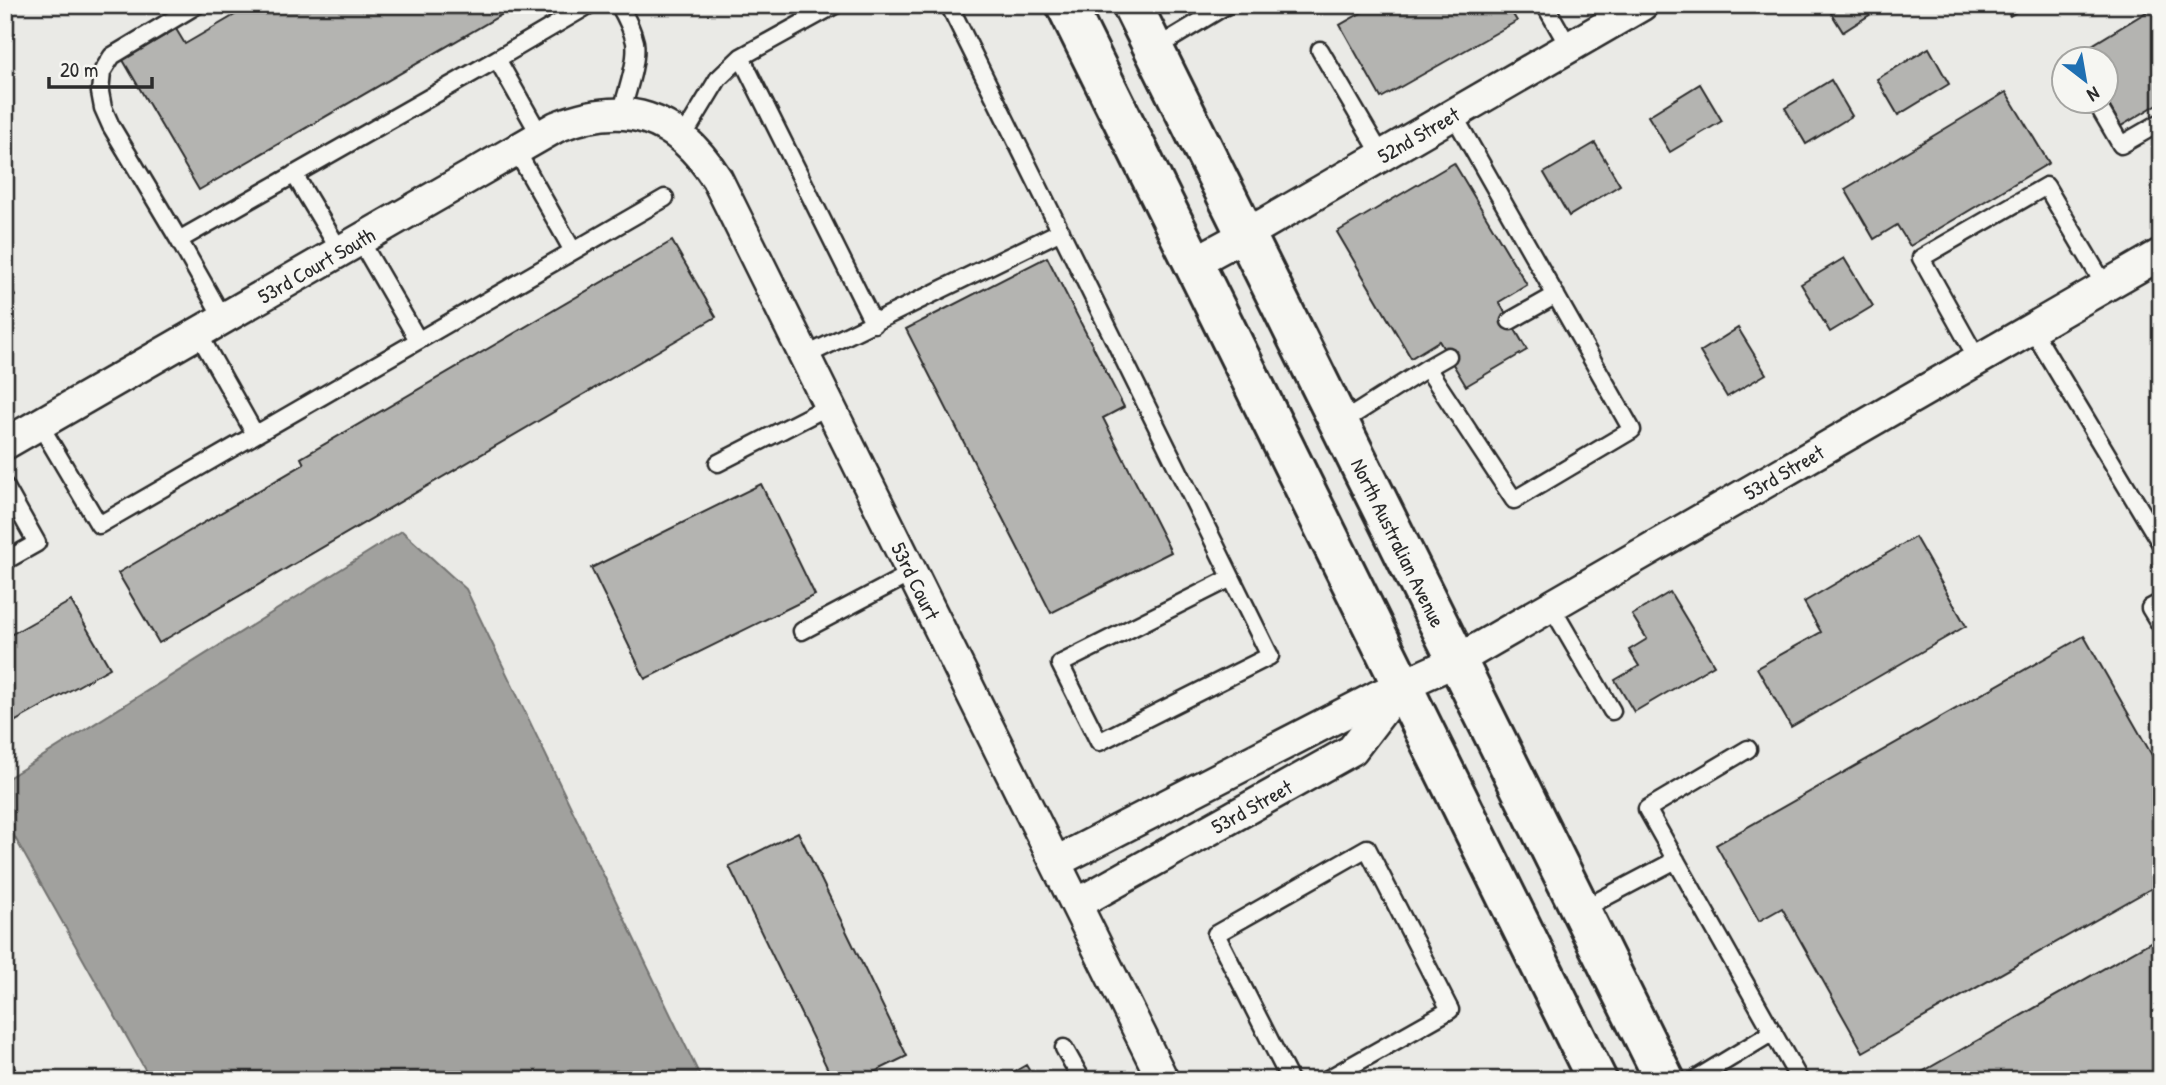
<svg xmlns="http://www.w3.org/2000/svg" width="2166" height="1085" viewBox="0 0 2166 1085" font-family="'Patrick Hand',sans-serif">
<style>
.water{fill:#a1a19e;stroke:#727270;stroke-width:2}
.building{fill:#b4b4b1;stroke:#2b2b2b;stroke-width:2}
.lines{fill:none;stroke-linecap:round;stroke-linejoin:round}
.service-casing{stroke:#2b2b2b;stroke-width:21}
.minor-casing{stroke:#2b2b2b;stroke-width:35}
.secondary-casing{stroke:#2b2b2b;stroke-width:44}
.service{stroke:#f6f6f2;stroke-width:16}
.minor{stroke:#f6f6f2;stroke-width:30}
.secondary{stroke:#f6f6f2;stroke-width:38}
.labels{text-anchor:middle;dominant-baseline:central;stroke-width:5;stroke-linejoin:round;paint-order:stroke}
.street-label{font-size:21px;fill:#2b2b2b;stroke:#f6f6f2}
</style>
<rect width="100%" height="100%" fill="#eaeae6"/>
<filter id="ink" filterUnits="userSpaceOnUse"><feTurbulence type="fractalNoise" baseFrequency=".0143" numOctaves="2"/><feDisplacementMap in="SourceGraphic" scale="14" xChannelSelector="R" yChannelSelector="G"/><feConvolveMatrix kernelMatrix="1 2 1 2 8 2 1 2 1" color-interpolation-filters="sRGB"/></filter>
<g filter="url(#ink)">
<path class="water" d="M 402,531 L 466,589 L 702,1080 L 151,1080 L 5,820 L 5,780 Z"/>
<path class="building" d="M 252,5 L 518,5 L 199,190 L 123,60 L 176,29 L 185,44 Z
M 1375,5 L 1507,5 L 1517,21 L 1381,98 L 1340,25 Z
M 1826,5 L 1885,5 L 1843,32 Z
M 2003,5 L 2028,5 L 2010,16 Z
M 2158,5 L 2161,5 L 2161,102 L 2121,126 L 2106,100 L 2106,60 L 2082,60 L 2079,53 Z
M 1929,48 L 1949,84 L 1898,115 L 1877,79 Z
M 1831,80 L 1852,116 L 1806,144 L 1785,108 Z
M 1700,84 L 1722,121 L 1670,152 L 1648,116 Z
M 2006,92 L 2049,163 L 1910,246 L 1897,225 L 1874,239 L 1845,189 Z
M 1595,143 L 1620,185 L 1569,216 L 1544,173 Z
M 1454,163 L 1527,285 L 1499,302 L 1527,350 L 1466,386 L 1439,341 L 1411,358 L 1337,232 Z
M 672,241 L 716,317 L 159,643 L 118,573 L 304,464 L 301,458 Z
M 1047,257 L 1124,407 L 1103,418 L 1171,552 L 1051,613 L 906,329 Z
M 1844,258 L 1873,306 L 1830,332 L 1801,284 Z
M 5,279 L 15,296 L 5,302 Z
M 1738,328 L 1766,374 L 1727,397 L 1700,352 Z
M 761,484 L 815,595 L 645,679 L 591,568 Z
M 1915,537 L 1966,626 L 1791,727 L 1757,668 L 1821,632 L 1804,602 Z
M 1670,592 L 1714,665 L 1634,712 L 1615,680 L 1639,666 L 1629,650 L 1647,639 L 1632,615 Z
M 71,601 L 110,668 L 5,727 L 5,638 Z
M 2084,636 L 2161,771 L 2161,883 L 1863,1052 L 1782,908 L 1759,921 L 1716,845 Z
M 798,832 L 907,1056 L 858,1080 L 833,1080 L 729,866 Z
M 2161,936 L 2161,1080 L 1908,1080 Z
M 1026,1065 L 1035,1080 L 1000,1080 Z"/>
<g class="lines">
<g class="service-casing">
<path id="service" d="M 619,5 C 626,17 632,29 635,42 C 638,62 626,94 621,114
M 949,5 L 1270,656 L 1099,742 L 1060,664 L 1231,578
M 1545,5 L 1569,47
M 1154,49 L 1227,5
M 1320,50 L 1382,156
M 741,57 L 874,324
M 497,59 L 589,5
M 2096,102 L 2121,145 L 2161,122
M 683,137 L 718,79 L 741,57 L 835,5
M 516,150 L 573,251
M 294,174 L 340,251
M 179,240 L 111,126 L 103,108 L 100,92 L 102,72 L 112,56 L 197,5
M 360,240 L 418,340
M 223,318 L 179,240 L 497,59 L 540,135
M 1510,321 L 1556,295
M 2032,329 L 2161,544
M 198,333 L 255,434
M 805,356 L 1061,231
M 1978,360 L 1921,258 L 2046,186 L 2105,286
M 1427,368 L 1448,356
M 1339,424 L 1427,368 L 1514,500 L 1632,430 L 1453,114
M 40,425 L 99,525 L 665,198
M 718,463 L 829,406
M 5,486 L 37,543 L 5,561
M 2161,602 L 2150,608 L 2161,626
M 1551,606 L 1612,711
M 802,631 L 912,573
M 1748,749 L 1647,809 L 1798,1077
M 1581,910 L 1676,860
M 1064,1048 L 1082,1080
M 5,1070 L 9,1080
M 1290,1080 L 1216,934 L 1367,848 L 1450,1010 L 1326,1080
M 1694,1080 L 1773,1032"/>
</g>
<g class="minor-casing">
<g id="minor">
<path id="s1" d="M 1195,262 L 1245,235 L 1642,5"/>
<path id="s2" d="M 5,444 L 556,127 C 626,99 676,115 717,179 L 1163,1080"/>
<path id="s3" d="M 1056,862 L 1376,697 L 1456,661 L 2161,254"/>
<path id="s4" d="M 1077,904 L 1352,750 L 1398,690"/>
</g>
</g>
<g class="secondary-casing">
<g id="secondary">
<path d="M 1066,5 L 1597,1080"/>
<path id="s5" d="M 1132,5 L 1665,1080"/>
</g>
</g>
<use href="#service" class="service"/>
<use href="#minor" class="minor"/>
<use href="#secondary" class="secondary"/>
</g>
</g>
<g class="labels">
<g class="street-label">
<text stroke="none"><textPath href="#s1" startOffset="257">52nd Street</textPath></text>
<text stroke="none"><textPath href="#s2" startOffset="359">53rd Court South</textPath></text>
<text stroke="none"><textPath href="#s3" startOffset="826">53rd Street</textPath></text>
<text stroke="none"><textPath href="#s5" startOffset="600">North Australian Avenue</textPath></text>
<text stroke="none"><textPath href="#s2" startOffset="1272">53rd Court</textPath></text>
<text stroke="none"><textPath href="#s4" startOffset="200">53rd Street</textPath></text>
</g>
</g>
<rect width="2166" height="1085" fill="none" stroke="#f6f6f2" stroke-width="28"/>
<rect x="14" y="14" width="2138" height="1057" fill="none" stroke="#2b2b2b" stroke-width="2.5" filter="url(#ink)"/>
<g transform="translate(2085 80) rotate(149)"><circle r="33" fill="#f6f6f2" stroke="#a5a5a2" stroke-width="2"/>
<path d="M0-5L12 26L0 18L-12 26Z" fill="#1f6fb2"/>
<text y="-10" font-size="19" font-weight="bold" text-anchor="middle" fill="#2b2b2b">N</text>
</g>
<path d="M49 77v10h103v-10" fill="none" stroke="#2b2b2b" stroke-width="3.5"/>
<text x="60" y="77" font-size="21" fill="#2b2b2b" stroke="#f6f6f2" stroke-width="5" paint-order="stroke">20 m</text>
</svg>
